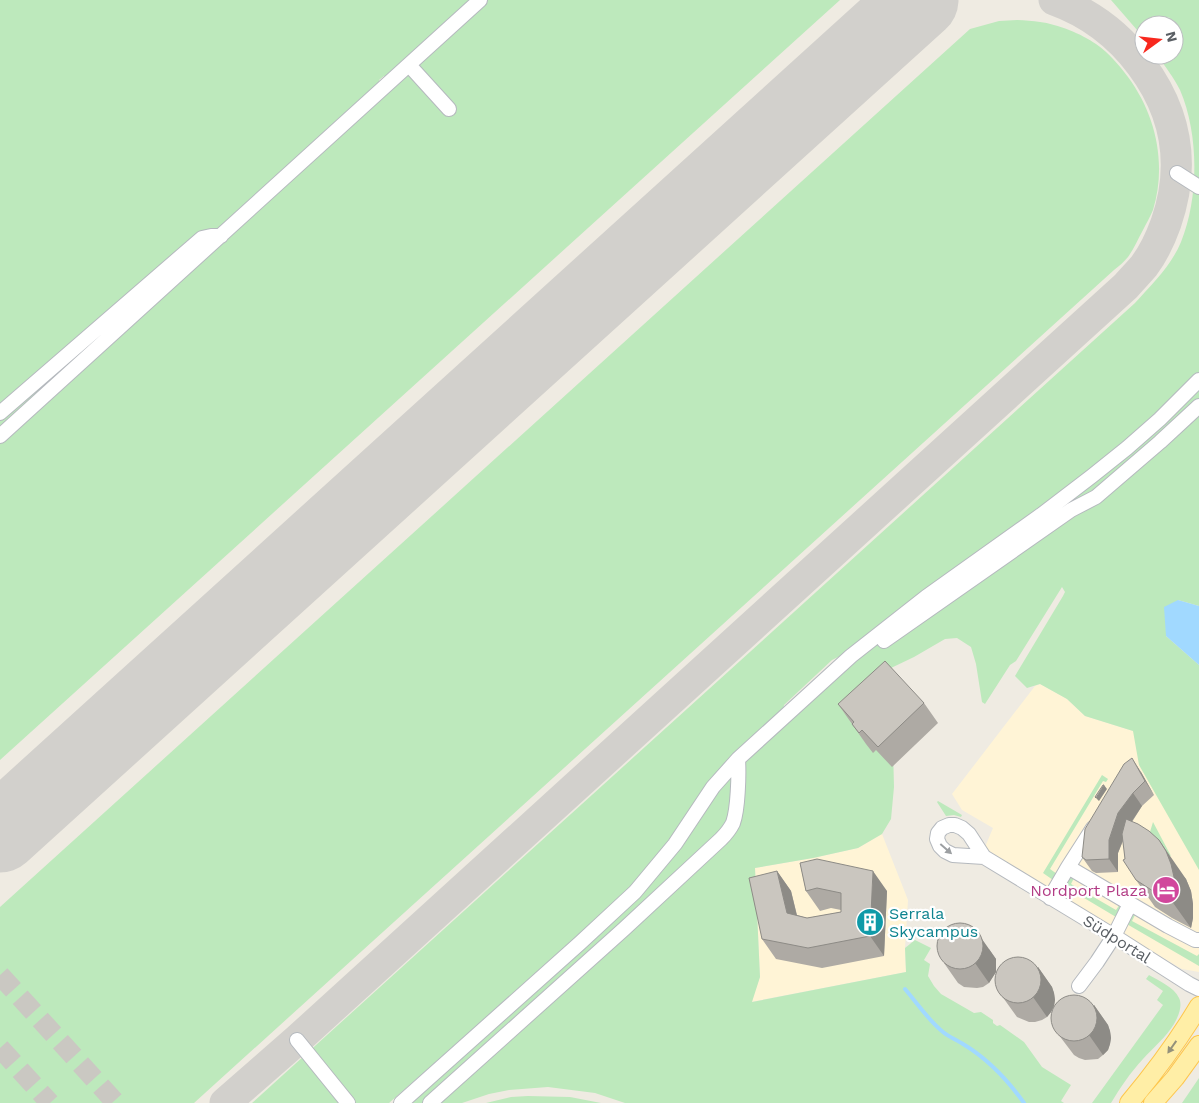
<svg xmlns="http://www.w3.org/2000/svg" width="1199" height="1103" viewBox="0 0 1199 1103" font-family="'Work Sans',sans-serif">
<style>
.commercial{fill:#fff4d6}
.green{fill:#bde9bc}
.water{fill:#a1d9ff}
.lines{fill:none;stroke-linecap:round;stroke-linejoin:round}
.stream{stroke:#a1d9ff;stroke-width:4}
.taxiway{stroke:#d2d0cc;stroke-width:31}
.runway{stroke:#d2d0cc;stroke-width:79}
.highway-tunnel{stroke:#cac8c2;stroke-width:20;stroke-dasharray:20 10;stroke-linecap:butt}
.minor-casing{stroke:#b5b9be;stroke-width:16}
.major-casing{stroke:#fec64c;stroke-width:20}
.minor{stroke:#fff;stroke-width:14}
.major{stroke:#ffeea6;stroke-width:18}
.wall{fill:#aeaaa4}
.shaded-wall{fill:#8d8b86}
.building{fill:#cac6bf;stroke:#8d8b86}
.oneway{fill:#9c9fa2}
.oneway2{fill:#94917b}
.labels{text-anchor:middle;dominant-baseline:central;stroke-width:4.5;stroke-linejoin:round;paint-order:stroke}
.hotel-label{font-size:16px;fill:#b23c85;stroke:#fff;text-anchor:end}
.culture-label{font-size:16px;fill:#0d838f;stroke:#fff;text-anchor:start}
.street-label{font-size:16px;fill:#5a5f64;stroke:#fff}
</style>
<rect width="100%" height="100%" fill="#efebe2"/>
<path class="commercial" d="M 1040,684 L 1067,699 L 1085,716 L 1133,731 L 1199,845 L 1199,972 L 1182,969 L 1117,931 L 990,853 L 985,847 L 993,828 L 962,810 L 952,794 L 1035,686 Z
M 882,834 L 908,900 L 905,948 L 906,972 L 751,1002 L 760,977 L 755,868 L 813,858 L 858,848 Z"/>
<path class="green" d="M 0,0 L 474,0 L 388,79 L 384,76 L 379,80 L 381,85 L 0,431 Z
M 486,0 L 840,0 L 0,760 L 0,440 Z
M 1111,0 L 1199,0 L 1199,373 L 1157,416 L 1039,512 C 1026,517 1014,522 1006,534 L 848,654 L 838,657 L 832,660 L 784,705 L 783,711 L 632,890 L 432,1071 L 422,1074 L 389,1103 L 252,1103 L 1135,303 C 1152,284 1171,266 1181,242 C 1199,198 1199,134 1180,90 C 1174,78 1165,66 1157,55 L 1174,55 L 1174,25 L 1144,25 L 1144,38 Z
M 1017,20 C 1025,20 1033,21 1040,22 C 1057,24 1082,34 1096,44 C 1109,53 1119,65 1128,77 C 1156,115 1167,164 1153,210 C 1150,217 1146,224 1143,230 C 1138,239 1134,249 1128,257 C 1124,262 1119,266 1114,270 L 194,1103 L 0,1103 L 0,907 L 970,29 L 999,21 Z
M 1199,386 L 1199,606 L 1178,600 L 1166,636 L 1199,665 L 1199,870 L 1139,765 L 1133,731 L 1085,716 L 1067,699 L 1040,684 L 1027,688 L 1015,676 L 1063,596 L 1065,592 L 1062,587 L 1016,661 L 1010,665 L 985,704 L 982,702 L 976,664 L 971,647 L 957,638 L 945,639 L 914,657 L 891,668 L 894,787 L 891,819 L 882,834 L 858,848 L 813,858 L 755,868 L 760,977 L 752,1002 L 906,972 L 905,948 L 915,940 L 931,948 L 924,960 L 930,964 L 928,976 L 934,986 L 941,994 L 974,1013 L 981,1012 L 993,1020 L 993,1023 L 997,1026 L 1000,1025 L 1024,1042 L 1042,1067 L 1071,1085 L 1061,1101 L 1064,1103 L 625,1103 L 595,1093 L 548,1087 L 509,1090 L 489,1094 L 462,1103 L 434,1103 L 737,829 L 743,761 L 840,671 Z
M 736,769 L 731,824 L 428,1103 L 409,1103 L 638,896 L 662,871 L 680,848 L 718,789 Z
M 1102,775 L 1108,779 L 1106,782 L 1103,781 L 1050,869 L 1057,874 L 1053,880 L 1043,873 Z
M 938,801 L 962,815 L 961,817 L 954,815 L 946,816 L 937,802 Z
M 1153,822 L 1171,856 L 1146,845 Z
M 1071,874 L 1075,876 L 1071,884 L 1116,910 L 1120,904 L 1124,906 L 1116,917 L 1064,886 Z
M 1132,911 L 1136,913 L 1132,921 L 1197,956 L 1199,954 L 1199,966 L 1125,923 Z
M 1149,975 C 1159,981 1174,987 1179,998 C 1183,1006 1178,1017 1174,1024 C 1166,1037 1153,1048 1143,1059 C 1130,1073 1120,1088 1111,1103 L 1092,1103 L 1163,1005 L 1157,1000 L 1163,991 L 1146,979 Z
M 1199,1078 L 1199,1103 L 1182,1103 Z
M 528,1096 L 570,1097 L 601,1103 L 486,1103 L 511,1097 Z"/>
<path class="water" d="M 1178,600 L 1199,606 L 1199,665 L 1166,636 L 1164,607 Z"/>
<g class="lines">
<path class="stream" d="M 905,989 C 917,1003 928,1020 943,1032 C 949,1037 957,1040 963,1044 C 988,1059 1007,1079 1024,1103"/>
<path class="taxiway" d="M 884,32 L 914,11 L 936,0
M 225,1103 L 297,1040 L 1126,286 C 1132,279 1138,273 1144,266 C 1153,254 1161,237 1166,223 C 1186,165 1177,113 1141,65 C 1118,34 1090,13 1054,0"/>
<path class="runway" d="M 0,833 L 919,0"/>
<path class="highway-tunnel" d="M 0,975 L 116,1103
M 0,1048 L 50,1103"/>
<g class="minor-casing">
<path id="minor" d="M 409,65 L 449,109
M 1177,173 L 1199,187
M 0,413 L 202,238 L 211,236 L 221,236
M 0,436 L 480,0
M 884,641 L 1071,510 L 1096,497 L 1160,442 L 1199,406
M 984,857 L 953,855 L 945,851 L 940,846 L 937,839 L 938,833 L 942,828 L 949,825 L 955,825 L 962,828 L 969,834 L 984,857 L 1114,936 L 1189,984 L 1199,989
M 1068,867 L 1168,926 L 1195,940 L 1199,940
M 1050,898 L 1068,867 L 1093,828
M 1079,986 L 1097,962 L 1114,936 L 1130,904
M 297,1040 L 348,1103
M 401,1103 L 580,943 L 635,892 L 675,844 L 713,787 L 738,759 L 851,656 L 926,597 L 1041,515 L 1092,476 L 1127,448 L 1160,419 L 1199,380
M 430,1103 L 624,929 L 721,839 C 726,834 730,829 733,823 C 738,809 739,775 738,759"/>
</g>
<g class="major-casing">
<path id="major" d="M 1129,1103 C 1155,1072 1178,1041 1199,1006
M 1153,1103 L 1175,1078 L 1199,1045"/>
</g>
<use href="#minor" class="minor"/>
<use href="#major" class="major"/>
</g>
<path class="wall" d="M 924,703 L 938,723 L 892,767 L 876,750 L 873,753 L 866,744 L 838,704 Z
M 1141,772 L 1154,795 L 1142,806 L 1132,822 L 1186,879 L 1191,891 L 1193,904 L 1193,918 L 1191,928 L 1172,918 L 1155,907 L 1136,880 L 1125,859 L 1123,841 L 1118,853 L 1118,872 L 1096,873 L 1092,871 L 1082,857 Z
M 800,863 L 887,891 L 884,956 L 822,968 L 776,959 L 762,939 L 777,871 L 791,891 L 797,915 L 807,918 L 841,912 L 841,910 L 831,908 L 820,911 L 806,891 Z
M 989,949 L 996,959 L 996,972 L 989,983 L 983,987 L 977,988 L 964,987 L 958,983 L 944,963 Z
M 1038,967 L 1052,987 L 1054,993 L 1055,1000 L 1054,1006 L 1051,1012 L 1047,1017 L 1042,1020 L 1035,1022 L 1029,1022 L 1017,1017 L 999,992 Z
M 1094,1005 L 1108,1025 L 1110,1031 L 1111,1038 L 1110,1044 L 1108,1050 L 1103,1055 L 1098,1059 L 1085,1060 L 1079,1058 L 1074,1055 L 1055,1030 Z"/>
<path class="shaded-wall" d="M 1132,758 L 1141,772 L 1154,795 L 1145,781 Z
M 1104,785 L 1107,789 L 1099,801 L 1096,798 Z
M 1133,793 L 1142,806 L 1128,827 L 1118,853 L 1118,872 L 1109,859 L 1109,840 L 1118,813 Z
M 1159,840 L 1186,879 L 1191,891 L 1193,904 L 1193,918 L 1191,928 L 1171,900 Z
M 777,871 L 791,891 L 801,933 L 787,913 Z
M 873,871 L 887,891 L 884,956 L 870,936 Z
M 975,929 L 996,959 L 996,972 L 989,983 L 975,963 Z
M 1038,967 L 1052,987 L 1054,993 L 1055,1000 L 1054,1006 L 1051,1012 L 1047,1017 L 1033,997 Z
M 1094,1005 L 1108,1025 L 1110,1031 L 1111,1038 L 1110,1044 L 1108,1050 L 1103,1055 L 1089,1035 Z"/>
<path class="building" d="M 885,661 L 924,703 L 878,747 L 862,730 L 859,733 L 852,724 L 854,722 L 838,704 Z
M 1132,758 L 1145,781 L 1133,793 L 1118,813 L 1109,840 L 1109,859 L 1086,860 L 1082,857 L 1085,829 L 1124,764 Z
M 1103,785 L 1104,785 L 1096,798 L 1095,797 Z
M 1126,819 L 1138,824 L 1149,831 L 1159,840 L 1166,851 L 1171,864 L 1174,877 L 1174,890 L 1171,900 L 1153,891 L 1136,880 L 1123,860 L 1125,859 L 1122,834 Z
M 817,859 L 873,871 L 870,936 L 808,948 L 762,939 L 749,878 L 777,871 L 787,913 L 807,918 L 841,912 L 841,893 L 817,888 L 806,891 L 800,863 Z
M937 946a23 23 0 1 1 46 0a23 23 0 1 1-46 0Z
M995 980a23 23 0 1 1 46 0a23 23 0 1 1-46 0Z
M1051 1018a23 23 0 1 1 46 0a23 23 0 1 1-46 0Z"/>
<defs><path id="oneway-solid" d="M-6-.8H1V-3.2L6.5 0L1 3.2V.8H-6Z" transform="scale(1.25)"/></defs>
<use class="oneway" href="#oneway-solid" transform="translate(946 849) rotate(41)"/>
<use class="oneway2" href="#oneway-solid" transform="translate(1172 1047) rotate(125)"/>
<defs>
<g id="hotel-disc" transform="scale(1.4375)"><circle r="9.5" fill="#d1479c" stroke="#fff"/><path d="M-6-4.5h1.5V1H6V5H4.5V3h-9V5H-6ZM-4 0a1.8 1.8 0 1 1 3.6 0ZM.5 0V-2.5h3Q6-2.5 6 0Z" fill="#fff"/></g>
<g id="building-disc" transform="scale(1.4375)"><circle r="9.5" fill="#0f9aa8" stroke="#fff"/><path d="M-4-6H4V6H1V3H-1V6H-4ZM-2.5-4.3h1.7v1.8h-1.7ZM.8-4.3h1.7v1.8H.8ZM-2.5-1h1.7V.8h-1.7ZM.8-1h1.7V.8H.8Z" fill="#fff"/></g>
</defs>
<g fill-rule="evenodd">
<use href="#hotel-disc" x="1166" y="890"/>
<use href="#building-disc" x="870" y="922"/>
</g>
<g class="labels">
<g class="hotel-label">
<text x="1147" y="890">Nordport Plaza</text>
</g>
<g class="culture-label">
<text x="889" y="913">Serrala<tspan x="889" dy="18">Skycampus</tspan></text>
</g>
<g class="street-label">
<text transform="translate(1117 939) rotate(32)">Südportal</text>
</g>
</g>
<g transform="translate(1159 40) rotate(75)"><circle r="24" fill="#ffffff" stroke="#bdbfc1"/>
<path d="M0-4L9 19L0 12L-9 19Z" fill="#f8281e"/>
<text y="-8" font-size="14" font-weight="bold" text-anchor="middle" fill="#5a5f64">N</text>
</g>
</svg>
